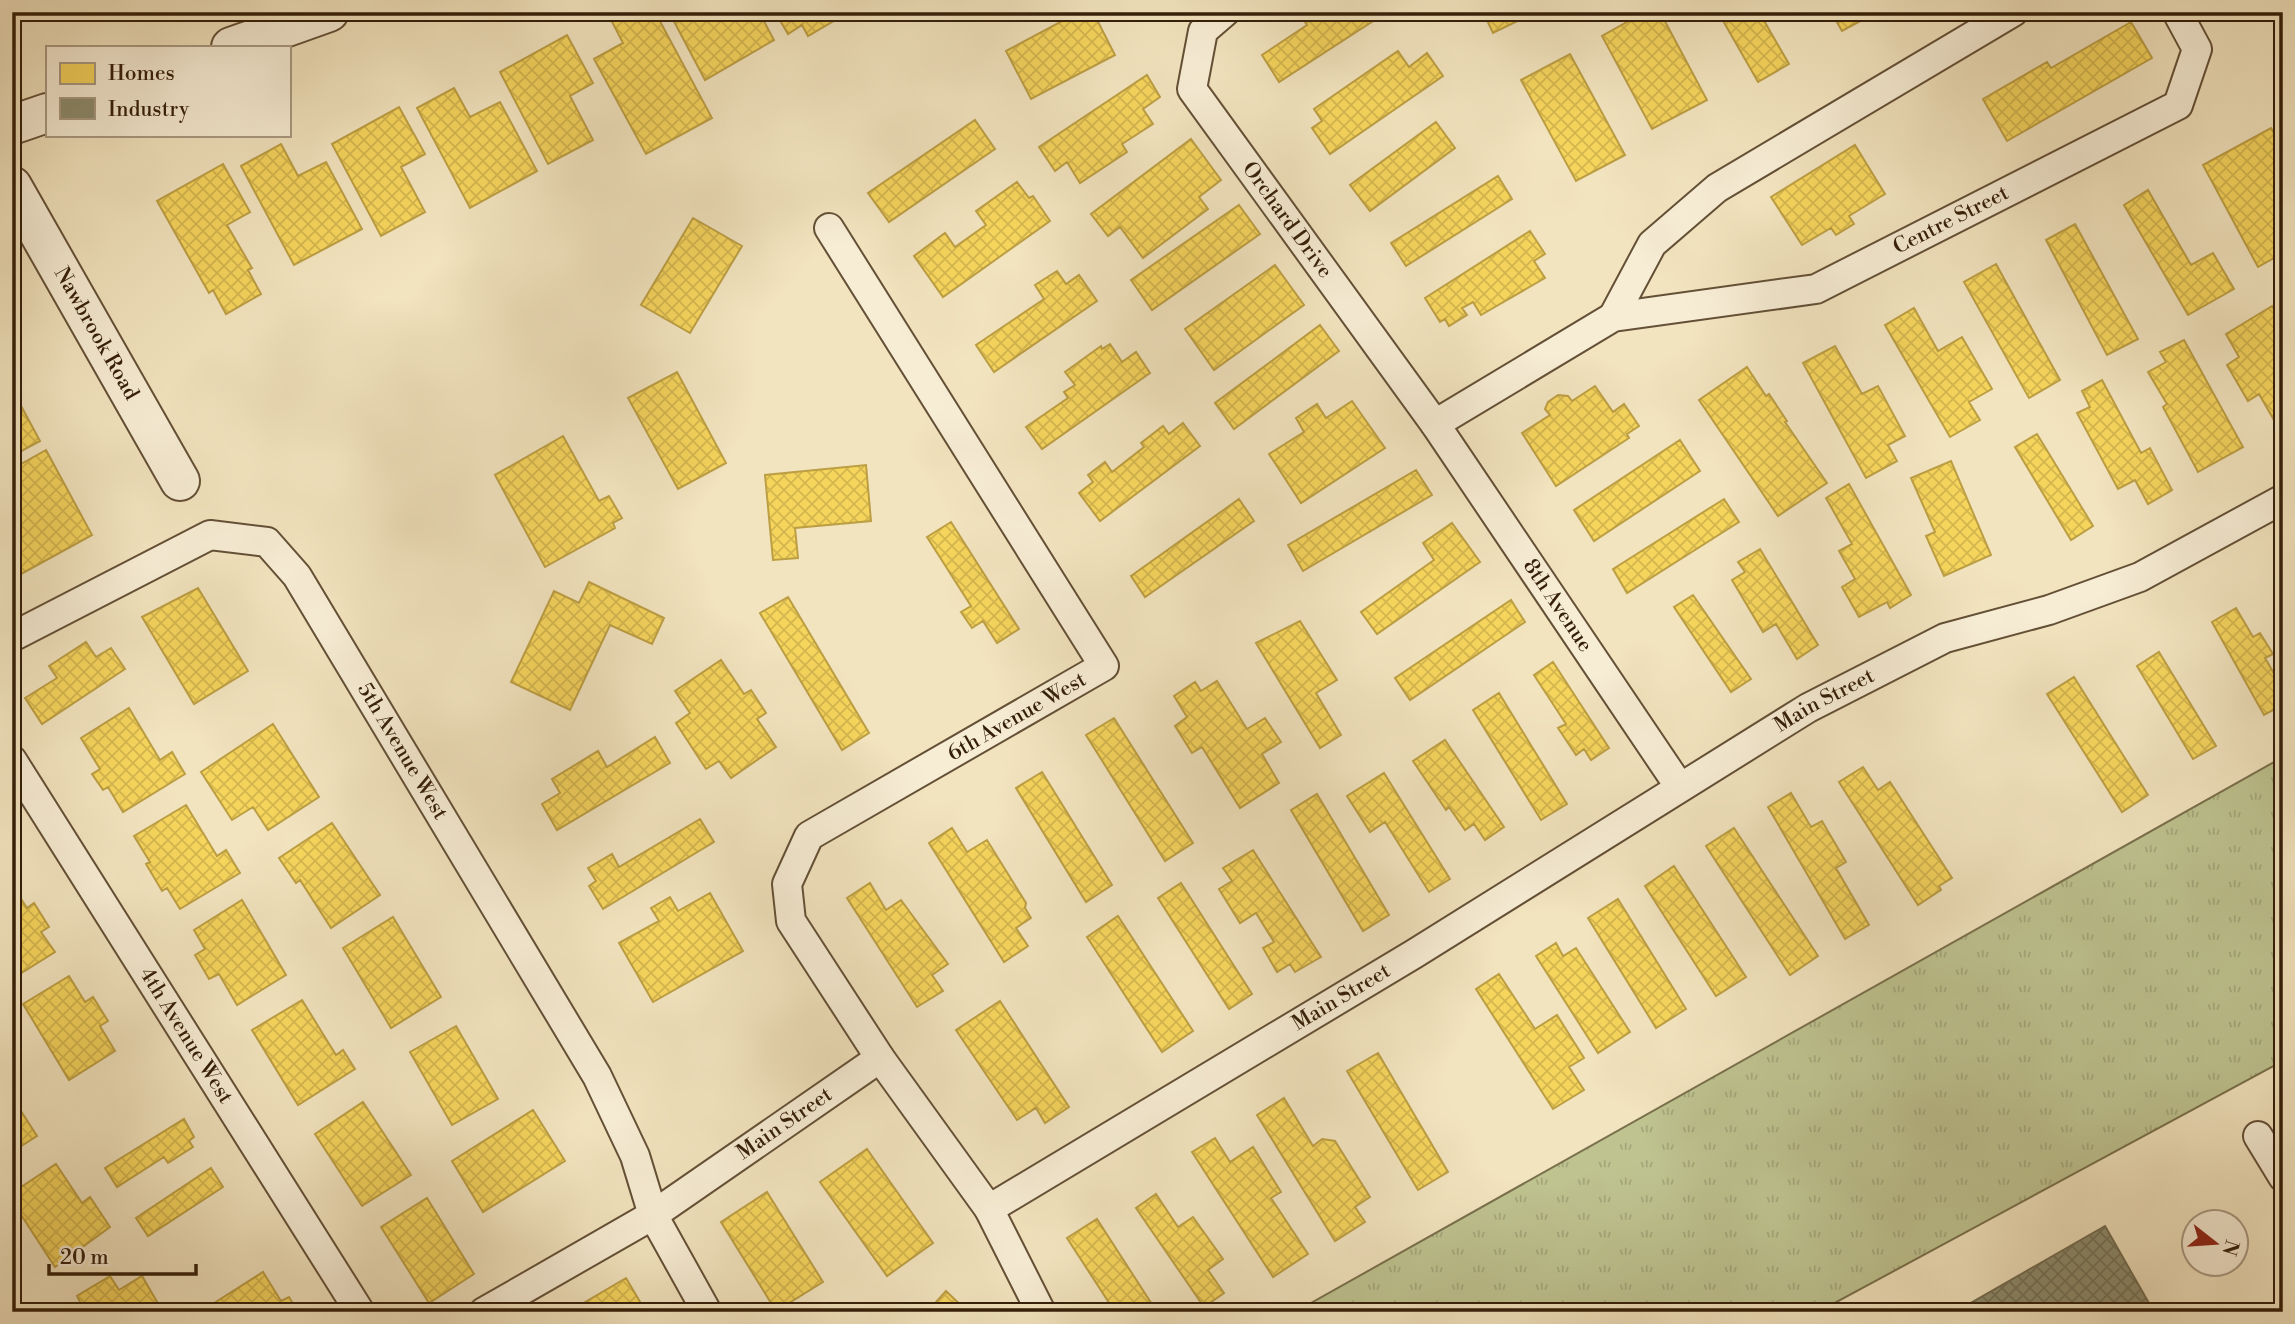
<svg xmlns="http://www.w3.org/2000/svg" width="2295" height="1324" viewBox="0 0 2295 1324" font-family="'Libre Bodoni',serif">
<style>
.grass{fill:url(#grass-tufts);stroke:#79704c;stroke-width:2}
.homes{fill:url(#homes-cross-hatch);stroke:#bc9e43;stroke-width:2}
.industry{fill:url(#industry-cross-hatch);stroke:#726b50;stroke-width:2}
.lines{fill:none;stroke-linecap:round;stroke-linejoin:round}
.service-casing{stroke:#645036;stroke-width:32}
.minor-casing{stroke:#645036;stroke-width:42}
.service{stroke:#f7edd5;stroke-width:28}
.minor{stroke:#f7edd5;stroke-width:38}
.labels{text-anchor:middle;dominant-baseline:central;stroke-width:7;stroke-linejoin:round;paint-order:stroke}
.street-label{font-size:21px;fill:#341e09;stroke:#f7edd5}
</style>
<defs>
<pattern id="grass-tufts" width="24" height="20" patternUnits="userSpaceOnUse" patternTransform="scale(1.75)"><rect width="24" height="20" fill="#bec390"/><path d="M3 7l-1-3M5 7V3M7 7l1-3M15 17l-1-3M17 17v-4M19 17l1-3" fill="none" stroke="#a4a77b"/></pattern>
<pattern id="homes-cross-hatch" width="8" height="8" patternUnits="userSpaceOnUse" patternTransform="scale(1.75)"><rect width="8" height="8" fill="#f6d55c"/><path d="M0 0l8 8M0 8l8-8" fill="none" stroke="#d4b64f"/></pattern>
<pattern id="industry-cross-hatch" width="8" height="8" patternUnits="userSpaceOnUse" patternTransform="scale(1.75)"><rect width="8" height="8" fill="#8c8c6e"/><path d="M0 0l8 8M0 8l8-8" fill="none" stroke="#737259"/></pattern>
</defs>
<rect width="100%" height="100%" fill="#f2e4bf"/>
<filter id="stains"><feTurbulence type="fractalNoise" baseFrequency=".00286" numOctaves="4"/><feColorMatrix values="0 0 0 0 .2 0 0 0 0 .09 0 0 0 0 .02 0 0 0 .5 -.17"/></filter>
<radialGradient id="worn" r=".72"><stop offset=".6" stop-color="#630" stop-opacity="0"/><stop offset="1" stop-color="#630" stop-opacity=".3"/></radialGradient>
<path class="grass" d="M 2283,757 L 2283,1061 L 1818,1312 L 1295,1312 Z"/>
<path class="homes" d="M 607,12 L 655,12 L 712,118 L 646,154 L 594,59 L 623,43 Z
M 669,12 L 759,12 L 774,40 L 705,80 Z
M 775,12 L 849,12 L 808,36 L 802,25 L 788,34 Z
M 1079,12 L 1093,12 L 1115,55 L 1031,99 L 1006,51 Z
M 1298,12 L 1387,12 L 1279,82 L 1262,55 L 1307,25 Z
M 1483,12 L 1526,12 L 1528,16 L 1493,33 Z
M 1645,12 L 1660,12 L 1707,100 L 1652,129 L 1602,36 Z
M 1718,12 L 1759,12 L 1789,64 L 1758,82 Z
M 1831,12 L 1863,12 L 1866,18 L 1842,31 Z
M 2131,22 L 2152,58 L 2007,141 L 1983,99 L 2047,62 L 2051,68 Z
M 567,35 L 593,83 L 570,96 L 593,140 L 548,164 L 500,72 Z
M 1398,51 L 1409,67 L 1427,53 L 1443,76 L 1330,154 L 1312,128 L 1322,121 L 1314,109 Z
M 1570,54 L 1625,155 L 1576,181 L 1521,80 Z
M 1147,75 L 1160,97 L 1143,109 L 1153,124 L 1122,144 L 1127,152 L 1080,183 L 1067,162 L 1055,171 L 1039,147 Z
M 454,88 L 470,117 L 500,102 L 537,171 L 470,208 L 417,108 Z
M 399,107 L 425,154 L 401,167 L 425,212 L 381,236 L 332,144 Z
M 975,120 L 995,149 L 889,222 L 868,193 Z
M 1436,122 L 1455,148 L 1370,211 L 1350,185 Z
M 2271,128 L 2283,149 L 2283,253 L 2258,267 L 2203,165 Z
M 1191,139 L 1221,180 L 1199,197 L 1208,209 L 1143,258 L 1120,227 L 1108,236 L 1091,214 Z
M 281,144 L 298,176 L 326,162 L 362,229 L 294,265 L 241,166 Z
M 1855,145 L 1885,194 L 1849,216 L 1854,224 L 1836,235 L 1831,228 L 1802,245 L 1771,197 Z
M 223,164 L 250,212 L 227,225 L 252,268 L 248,270 L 261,294 L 226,314 L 213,290 L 209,293 L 157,201 Z
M 1498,176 L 1512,199 L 1406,266 L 1391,243 Z
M 1017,182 L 1029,198 L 1033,196 L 1050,221 L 943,297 L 914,256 L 945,233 L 955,247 L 986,225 L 976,211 Z
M 2148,190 L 2191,265 L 2213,253 L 2234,289 L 2188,315 L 2124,205 Z
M 1239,205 L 1260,234 L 1152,310 L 1131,280 Z
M 693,218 L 742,246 L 690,333 L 641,305 Z
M 2075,224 L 2138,339 L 2107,355 L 2046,240 Z
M 1530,231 L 1545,254 L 1534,261 L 1545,278 L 1481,315 L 1473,302 L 1462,308 L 1467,315 L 1449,326 L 1445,319 L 1440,322 L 1425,298 Z
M 1996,264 L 2060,380 L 2029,398 L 1964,282 Z
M 1275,265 L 1304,305 L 1214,370 L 1185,329 Z
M 1057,271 L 1066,284 L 1079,275 L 1097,301 L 994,372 L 976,345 L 1044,299 L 1035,285 Z
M 2272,306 L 2283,324 L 2283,424 L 2278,427 L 2259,394 L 2248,401 L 2227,365 L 2239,357 L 2226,334 Z
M 1914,308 L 1938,351 L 1962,337 L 1992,389 L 1969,402 L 1980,420 L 1950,437 L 1885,325 Z
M 1320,325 L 1339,351 L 1234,429 L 1215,403 Z
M 2184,340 L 2243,447 L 2198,472 L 2163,407 L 2167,404 L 2148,372 L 2166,362 L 2160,352 Z
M 1110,344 L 1122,362 L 1136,352 L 1150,373 L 1042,449 L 1026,427 L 1068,398 L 1064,392 L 1075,385 L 1065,372 L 1101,346 L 1102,349 Z
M 1835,346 L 1862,394 L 1878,386 L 1905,436 L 1888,445 L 1897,461 L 1866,478 L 1803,363 Z
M 1747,367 L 1766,396 L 1769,394 L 1787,421 L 1785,422 L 1827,483 L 1778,516 L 1699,400 Z
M 677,372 L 726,463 L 678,489 L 628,398 Z
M 2102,380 L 2141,453 L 2150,448 L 2172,490 L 2148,504 L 2135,480 L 2118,489 L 2077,413 L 2090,407 L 2082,391 Z
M 1595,386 L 1613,412 L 1624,404 L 1639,426 L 1627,434 L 1629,438 L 1556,486 L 1522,433 L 1550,415 L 1545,409 L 1548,402 L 1558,395 L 1568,396 L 1572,401 Z
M 12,389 L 40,441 L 12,456 Z
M 1352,401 L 1385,448 L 1301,503 L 1269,454 L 1304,432 L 1296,418 L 1317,404 L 1326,418 Z
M 1183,423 L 1200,446 L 1100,521 L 1079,493 L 1093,482 L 1088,475 L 1105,462 L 1112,472 L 1144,447 L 1141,443 L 1163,426 L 1169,434 Z
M 2037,434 L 2093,526 L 2071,540 L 2015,447 Z
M 563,436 L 599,501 L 609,496 L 622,518 L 613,523 L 615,528 L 545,567 L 495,475 Z
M 1680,440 L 1700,471 L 1594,541 L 1574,510 Z
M 46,450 L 92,535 L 12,579 L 12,469 Z
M 1951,461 L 1991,555 L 1944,576 L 1926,536 L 1935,532 L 1911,478 Z
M 866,465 L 871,521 L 795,528 L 798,558 L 773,560 L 765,475 Z
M 1416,470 L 1432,495 L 1303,571 L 1288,545 Z
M 1849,484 L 1911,595 L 1890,608 L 1887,602 L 1859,617 L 1842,587 L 1855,579 L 1839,551 L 1852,544 L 1826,498 Z
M 1239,499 L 1254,521 L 1145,597 L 1131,576 Z
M 1724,499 L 1739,522 L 1627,593 L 1613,569 Z
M 951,522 L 1019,629 L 997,643 L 983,621 L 972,628 L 961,612 L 971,606 L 927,537 Z
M 1452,523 L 1480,562 L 1377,634 L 1361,612 L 1434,560 L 1423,543 Z
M 1760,549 L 1818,645 L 1797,659 L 1776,624 L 1763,632 L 1732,580 L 1745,572 L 1738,562 Z
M 589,582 L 664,618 L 652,644 L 610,625 L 570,710 L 511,682 L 554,591 L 579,603 Z
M 198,588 L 248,671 L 194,704 L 142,617 Z
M 1693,595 L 1751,679 L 1731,692 L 1674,607 Z
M 788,597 L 869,733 L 842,750 L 760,613 Z
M 1511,600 L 1525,622 L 1410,700 L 1395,678 Z
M 2236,608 L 2253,637 L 2260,633 L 2273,654 L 2265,658 L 2283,689 L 2283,705 L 2264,715 L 2212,622 Z
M 1300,621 L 1337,680 L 1316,693 L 1341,735 L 1320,748 L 1256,643 Z
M 86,642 L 96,657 L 111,648 L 125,669 L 42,724 L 25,698 L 57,678 L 49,666 Z
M 2159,652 L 2216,746 L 2193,759 L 2137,666 Z
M 721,660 L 744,694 L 751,690 L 766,713 L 757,719 L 776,747 L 731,778 L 719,761 L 706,769 L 676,723 L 690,713 L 675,691 Z
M 1553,662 L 1609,748 L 1591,760 L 1584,749 L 1576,755 L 1558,728 L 1566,724 L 1534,675 Z
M 2074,677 L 2148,795 L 2122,812 L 2047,694 Z
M 1217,681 L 1247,729 L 1265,718 L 1281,742 L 1262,754 L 1279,783 L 1240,808 L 1202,747 L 1192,753 L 1175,726 L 1187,717 L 1174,696 L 1195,682 L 1201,691 Z
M 1499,693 L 1567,804 L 1541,820 L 1473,710 Z
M 129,708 L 160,760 L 172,752 L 185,774 L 123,812 L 108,787 L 103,790 L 92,774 L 100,769 L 81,738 Z
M 1114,718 L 1193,843 L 1165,861 L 1086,735 Z
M 273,724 L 319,797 L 268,830 L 253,807 L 232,820 L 201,772 Z
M 655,737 L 670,763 L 557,830 L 542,804 L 560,793 L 552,779 L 598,751 L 607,767 Z
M 1445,740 L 1504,827 L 1485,840 L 1474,824 L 1465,830 L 1449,807 L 1446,810 L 1413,761 Z
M 1863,767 L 1878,790 L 1890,782 L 1952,878 L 1939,886 L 1941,890 L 1918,905 L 1839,782 Z
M 1042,772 L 1112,885 L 1086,902 L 1016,788 Z
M 1384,773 L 1450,879 L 1429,892 L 1385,822 L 1370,832 L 1347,796 Z
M 1791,793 L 1811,827 L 1822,821 L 1846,862 L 1836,868 L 1869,925 L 1845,939 L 1768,807 Z
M 1317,794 L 1389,915 L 1363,931 L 1291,810 Z
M 186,805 L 217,856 L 226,850 L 240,873 L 180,909 L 167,888 L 162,891 L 146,864 L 150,862 L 134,836 Z
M 700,819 L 714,842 L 603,909 L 589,886 L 596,881 L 588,868 L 612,854 L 619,867 Z
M 332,823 L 380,895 L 331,928 L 300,880 L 296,883 L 279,858 Z
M 952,828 L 967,852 L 987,840 L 1026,903 L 1025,908 L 1031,918 L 1016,928 L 1028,946 L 1004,962 L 929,843 Z
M 1734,828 L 1818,956 L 1790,975 L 1706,846 Z
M 1253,850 L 1321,957 L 1295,972 L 1290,964 L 1277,972 L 1263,948 L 1274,942 L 1256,913 L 1240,923 L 1219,889 L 1232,881 L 1223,868 Z
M 1674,866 L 1746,977 L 1716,996 L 1645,886 Z
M 870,883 L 886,910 L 901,900 L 948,964 L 932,975 L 943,991 L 917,1007 L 847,898 Z
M 1181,883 L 1252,994 L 1229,1009 L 1158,898 Z
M 12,885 L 27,908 L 34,903 L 49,927 L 41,932 L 55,952 L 12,979 Z
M 710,893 L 743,951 L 653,1002 L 619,943 L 659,921 L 651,908 L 670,897 L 678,911 Z
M 1618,899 L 1686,1009 L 1656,1028 L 1588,918 Z
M 242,900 L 286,975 L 237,1005 L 219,974 L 209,979 L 195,955 L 205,949 L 194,930 Z
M 1118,916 L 1193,1031 L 1162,1052 L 1087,937 Z
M 393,917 L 441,997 L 391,1028 L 343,948 Z
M 1556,943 L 1563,956 L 1576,948 L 1630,1032 L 1598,1053 L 1536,956 Z
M 1499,974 L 1535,1029 L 1557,1015 L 1584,1058 L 1569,1067 L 1584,1090 L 1553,1109 L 1476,989 Z
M 69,976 L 85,1002 L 93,997 L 108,1021 L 100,1026 L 115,1051 L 69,1080 L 23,1004 Z
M 302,1000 L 336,1055 L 343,1050 L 355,1069 L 298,1105 L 252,1030 Z
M 1000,1001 L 1069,1107 L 1045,1123 L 1036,1108 L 1017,1120 L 956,1030 Z
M 456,1026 L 498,1099 L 452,1125 L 410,1052 Z
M 1378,1053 L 1448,1172 L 1418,1190 L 1347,1071 Z
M 12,1097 L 37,1136 L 12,1152 Z
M 1284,1098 L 1313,1146 L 1322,1139 L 1335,1141 L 1370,1197 L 1355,1207 L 1365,1222 L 1335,1241 L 1257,1115 Z
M 363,1102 L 411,1175 L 362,1206 L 315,1134 Z
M 533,1110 L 565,1161 L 483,1212 L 452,1161 Z
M 184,1119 L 194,1137 L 189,1141 L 193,1147 L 168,1163 L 164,1157 L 117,1187 L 105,1168 Z
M 1215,1138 L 1230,1162 L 1253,1147 L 1281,1192 L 1271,1198 L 1308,1254 L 1273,1277 L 1192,1152 Z
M 867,1149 L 933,1243 L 887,1276 L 820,1182 Z
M 56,1164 L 82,1203 L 90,1197 L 110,1227 L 55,1267 L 12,1201 L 12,1193 Z
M 211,1168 L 223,1187 L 148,1236 L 136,1218 Z
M 767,1192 L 823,1282 L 776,1311 L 721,1222 Z
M 1156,1194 L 1178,1227 L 1193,1217 L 1223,1259 L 1208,1270 L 1224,1293 L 1204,1307 L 1136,1208 Z
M 427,1198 L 474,1274 L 429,1303 L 381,1227 Z
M 1097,1219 L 1157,1312 L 1115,1312 L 1067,1238 Z
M 263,1272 L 281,1301 L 289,1297 L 298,1312 L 215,1312 L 211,1305 Z
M 110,1276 L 119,1290 L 142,1276 L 163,1312 L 85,1312 L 77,1296 Z
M 626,1278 L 646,1312 L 579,1312 L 577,1307 Z
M 946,1291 L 968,1312 L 927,1312 Z"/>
<path class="industry" d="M 2105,1226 L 2154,1312 L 1955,1312 Z"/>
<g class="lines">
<g class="service-casing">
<g id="service">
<path id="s1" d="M 1225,12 L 1203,31 L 1192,89 L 1435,424 L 1679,786"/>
<path d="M 829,228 L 1104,666 L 809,836 L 787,884 L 791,921 L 880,1058 L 989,1209 L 1041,1312"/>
<path d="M 1613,317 L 1652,244 L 1717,188 L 2013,12"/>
<path id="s2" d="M 1435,424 L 1613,317 L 1816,289 L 2178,105 L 2197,49 L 2177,12"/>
<path id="s3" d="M 12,637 L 210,535 L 267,542 L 297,576 L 597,1076 L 635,1156 L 653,1215 L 707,1312"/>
<path id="s4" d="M 12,760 L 360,1312"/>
<path d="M 2258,1136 L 2283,1177"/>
<path id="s5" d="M 989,1209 L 1414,954 L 1808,708 L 1945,638 L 2049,610 L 2140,577 L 2283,499"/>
<path id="s6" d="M 484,1312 L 653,1215 L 880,1058"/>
</g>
</g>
<g class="minor-casing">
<g id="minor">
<path d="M 231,47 L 329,12"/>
<path d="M 12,125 L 47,113"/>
<path id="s7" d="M 12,186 L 180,481"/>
</g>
</g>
<use href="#service" class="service"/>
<use href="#minor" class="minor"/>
</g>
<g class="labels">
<g class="street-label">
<text stroke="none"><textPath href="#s1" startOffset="250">Orchard Drive</textPath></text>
<text stroke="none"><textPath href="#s2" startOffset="564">Centre Street</textPath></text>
<text stroke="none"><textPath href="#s7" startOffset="170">Nawbrook Road</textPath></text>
<text stroke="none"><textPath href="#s1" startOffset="721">8th Avenue</textPath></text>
<text stroke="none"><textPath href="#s5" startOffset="978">Main Street</textPath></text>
<text transform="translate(1017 717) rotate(-30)">6th Avenue West</text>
<text stroke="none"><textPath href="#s3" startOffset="530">5th Avenue West</textPath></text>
<text stroke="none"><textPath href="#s5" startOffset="411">Main Street</textPath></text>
<text stroke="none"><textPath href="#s4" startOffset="326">4th Avenue West</textPath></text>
<text stroke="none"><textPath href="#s6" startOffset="355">Main Street</textPath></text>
</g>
</g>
<rect width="2295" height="1324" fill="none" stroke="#f2e4bf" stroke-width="42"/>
<rect x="14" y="14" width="2267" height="1296" fill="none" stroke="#341e09" stroke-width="3.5"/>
<rect x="21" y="21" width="2253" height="1282" fill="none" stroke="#341e09" stroke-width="2"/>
<rect x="46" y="46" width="245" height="91" fill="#f7edd5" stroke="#a99a83" stroke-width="2"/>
<rect x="60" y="63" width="35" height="21" fill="#f6d55c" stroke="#a99a83" stroke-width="2"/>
<text x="108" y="80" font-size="21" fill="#341e09">Homes</text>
<rect x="60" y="98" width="35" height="21" fill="#8c8c6e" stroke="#a99a83" stroke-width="2"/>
<text x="108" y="116" font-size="21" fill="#341e09">Industry</text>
<g transform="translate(2215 1243) rotate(107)"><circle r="33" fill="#f7edd5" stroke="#a99a83" stroke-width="2"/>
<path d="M0-5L12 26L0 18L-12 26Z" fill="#8f2418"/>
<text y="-10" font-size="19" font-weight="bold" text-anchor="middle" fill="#341e09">N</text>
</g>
<path d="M49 1264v10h147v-10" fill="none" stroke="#341e09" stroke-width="3.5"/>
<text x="60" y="1264" font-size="21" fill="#341e09" stroke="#f7edd5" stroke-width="5" paint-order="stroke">20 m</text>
<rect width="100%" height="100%" filter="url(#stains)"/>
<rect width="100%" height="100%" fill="url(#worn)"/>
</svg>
